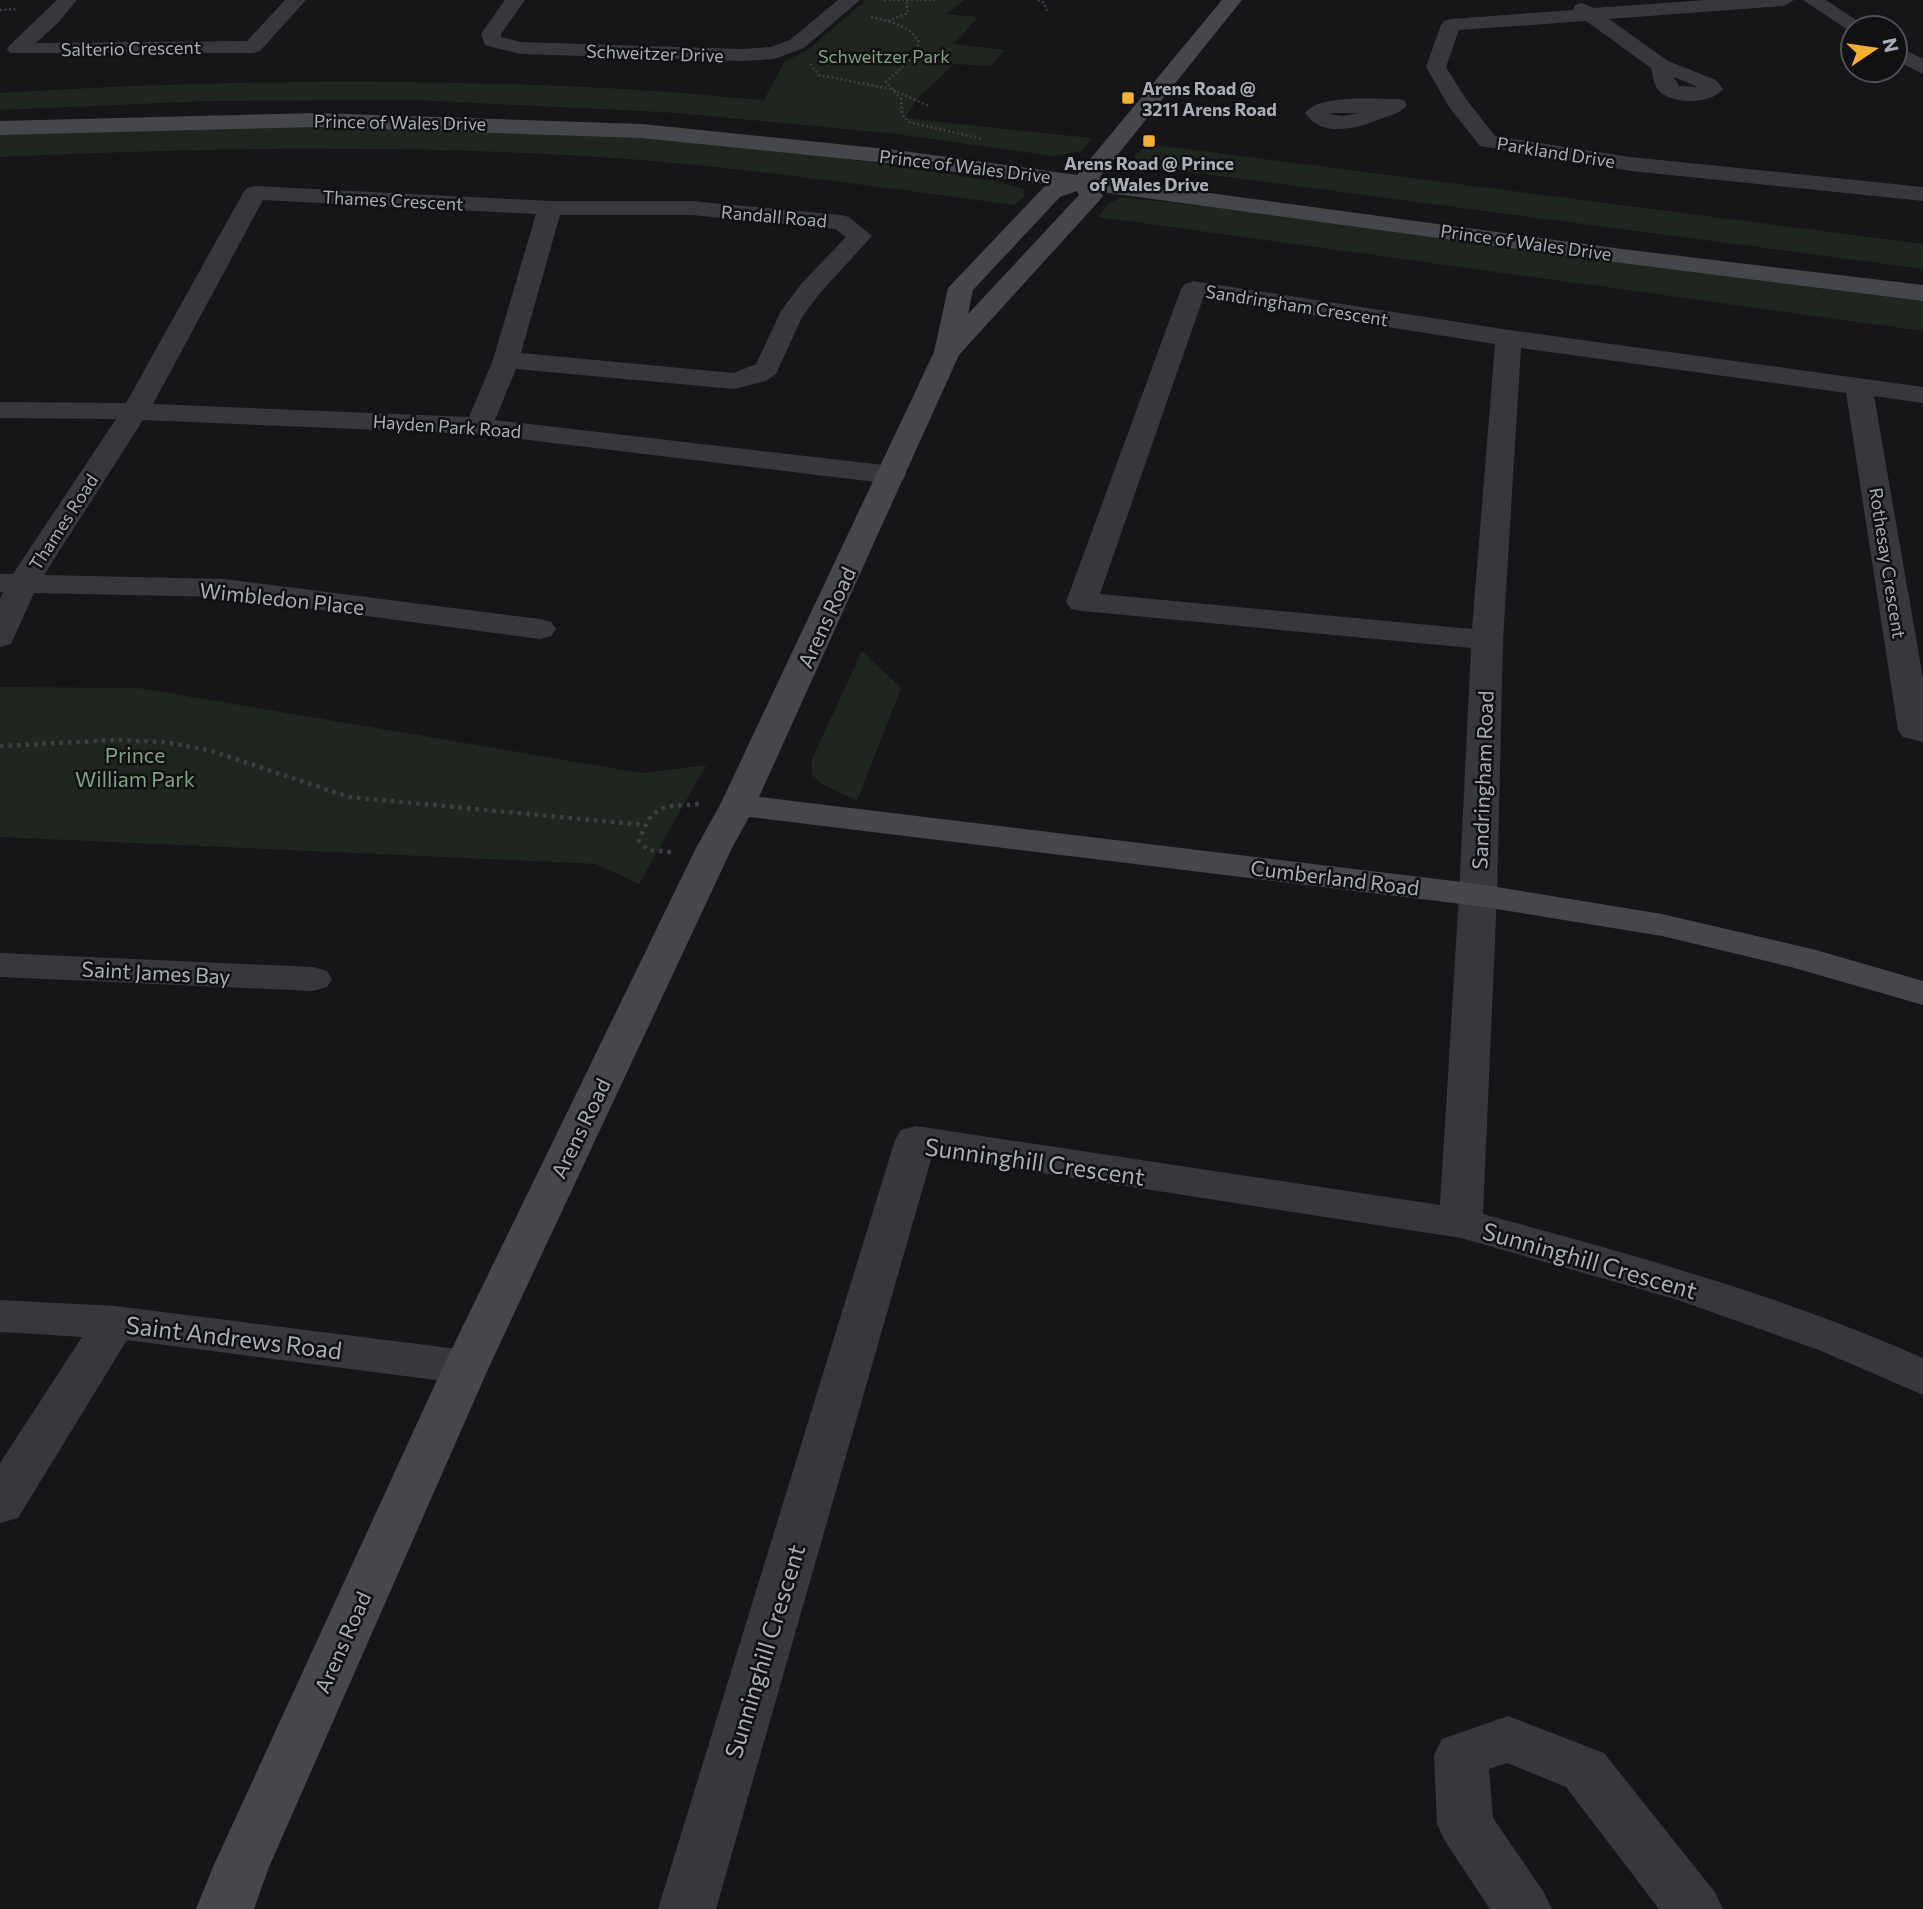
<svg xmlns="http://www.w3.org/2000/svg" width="1923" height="1909" viewBox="0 0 1923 1909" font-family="Commissioner,sans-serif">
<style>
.green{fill:#1e261f}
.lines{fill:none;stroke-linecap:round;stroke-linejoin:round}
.path-far1{stroke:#3d3f44;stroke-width:2.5;stroke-dasharray:2 2.5;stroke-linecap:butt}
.path{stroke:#3d3f44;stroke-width:4.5;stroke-dasharray:3.5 5;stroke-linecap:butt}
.street{fill:#37383d;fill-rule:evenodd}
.secondary{fill:#45474d;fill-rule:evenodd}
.poi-dot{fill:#f2b134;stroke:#111113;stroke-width:2.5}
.labels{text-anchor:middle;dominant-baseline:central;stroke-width:5;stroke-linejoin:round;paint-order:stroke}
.far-street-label{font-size:18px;fill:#a8adb8;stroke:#111113}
.far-park-label{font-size:18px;fill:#7fa381;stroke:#111113}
.far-poi-label{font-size:18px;font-weight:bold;fill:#a8adb8;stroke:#111113;text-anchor:start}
.street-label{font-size:21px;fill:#a8adb8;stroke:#111113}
.park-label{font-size:21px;fill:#7fa381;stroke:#111113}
.near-street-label{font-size:24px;fill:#a8adb8;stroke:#111113}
</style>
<rect width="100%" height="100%" fill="#161618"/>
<path class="green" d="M 866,0 L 964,0 L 947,14 L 978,17 L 954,44 L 1005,50 L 990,66 L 954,64 L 918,98 L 905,118 L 1091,138 L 1082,151 L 1053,156 L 896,134 L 678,113 L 416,100 L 209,101 L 0,110 L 0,93 C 201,80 404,78 605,88 C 658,90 711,96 764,100 L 785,61 L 808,50 Z
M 318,125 L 594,133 L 779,149 L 1001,182 L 1023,189 L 1025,196 L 1015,205 C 866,186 717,163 567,155 C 378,145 190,148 0,157 L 0,134 Z
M 1147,144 L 1923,244 L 1923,269 L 1152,167 L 1136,162 L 1134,156 Z
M 1121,197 L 1273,214 L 1923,300 L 1923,331 L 1098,217 L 1108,204 Z
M 862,651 L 901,688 L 857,801 L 822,784 L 812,775 L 811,761 Z
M 0,687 L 138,688 L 643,773 L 706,765 L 639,884 L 596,864 L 0,837 Z"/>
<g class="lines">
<path class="path-far1" d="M 884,0 L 938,0
M 1038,0 L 1044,3 L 1047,11
M 0,10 L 17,9
M 871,17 C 888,21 910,25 919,42 L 916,54 L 886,82 L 901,99 L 902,115 L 909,122 L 982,139
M 888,21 L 908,13 L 906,2
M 810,64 L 819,75 L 891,89 L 929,106"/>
<path class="path" d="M 0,746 L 117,740 L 164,742 L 208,750 L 349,797 L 644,825
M 671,852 L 648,850 L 639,841 C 652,803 663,807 699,804"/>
<path class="street" d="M 57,0 L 77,0 L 58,23 L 36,43 L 247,41 L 285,0 L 306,0 L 260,51 L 253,53 L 10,53 L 7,49 L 10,45 Z
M 505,0 L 525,0 L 501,34 L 501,37 L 521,42 L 742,49 L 771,47 L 790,40 L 838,0 L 860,0 L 804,48 L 774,59 L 742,61 L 521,54 L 485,45 L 481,34 Z
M 1706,0 L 1794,0 L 1784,6 L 1609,19 L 1668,61 L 1716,80 L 1723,89 C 1711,105 1671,105 1658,90 C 1653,83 1653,75 1651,68 L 1586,21 L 1459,30 L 1446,67 L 1466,99 L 1495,136 L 1631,157 L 1923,187 L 1923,201 L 1631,171 L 1480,146 L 1449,107 L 1426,67 L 1441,25 L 1444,21 L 1451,19 L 1573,10 L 1575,5 L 1582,3 L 1594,8 ZM 1674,77 L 1698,87 L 1679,86 Z
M 1803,0 L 1826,0 L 1868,28 L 1853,28 L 1851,32 Z
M 1895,45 L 1923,59 L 1923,74 L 1895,60 Z
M 1396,99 L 1404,100 L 1407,105 C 1401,113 1391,115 1383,118 C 1358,128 1323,139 1305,113 C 1318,94 1374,99 1396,99 ZM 1333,113 L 1359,113 L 1343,116 L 1330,114 Z
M 255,186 L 550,201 L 692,201 L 841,215 L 849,217 L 872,236 L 820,293 L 802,317 L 776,374 L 766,381 L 734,389 L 516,369 L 495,420 L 892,466 L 902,469 L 906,475 L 902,481 L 892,484 L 479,434 L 143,420 L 44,575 L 224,579 L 540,619 L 551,622 L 556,629 L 551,636 L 540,639 L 224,597 L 34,593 L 11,644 L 0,647 L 0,599 L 3,592 L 0,592 L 0,574 L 13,574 L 116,419 L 0,418 L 0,402 L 126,403 L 243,193 L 247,188 ZM 263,200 L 536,214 L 493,360 L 469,417 L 153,404 ZM 560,215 L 692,215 L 835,229 L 846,237 L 802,283 L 781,311 L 756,364 L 734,373 L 521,353 Z
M 1194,281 L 1509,330 L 1923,387 L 1923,403 L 1874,396 L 1923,678 L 1923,742 L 1903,737 L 1898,730 L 1846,393 L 1521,348 L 1503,640 L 1497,895 L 1483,1214 C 1633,1255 1781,1295 1923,1358 L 1923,1395 L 1819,1350 L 1675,1299 L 1461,1238 L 932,1156 L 716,1909 L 658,1909 L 895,1140 L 901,1130 L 916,1126 L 1440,1205 L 1459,895 L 1471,648 L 1082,611 L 1071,609 L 1066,602 L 1181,289 L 1185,284 ZM 1203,298 L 1495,344 L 1472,629 L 1100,594 Z
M 0,953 L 313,967 L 327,971 L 332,979 L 327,987 L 313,991 L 0,977 Z
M 0,1300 L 115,1306 L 466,1350 L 483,1355 L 489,1367 L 483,1379 L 466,1384 L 127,1340 L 18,1518 L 0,1523 L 0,1463 L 82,1337 L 0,1332 Z
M 1508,1716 L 1604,1753 L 1714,1891 L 1723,1909 L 1659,1909 L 1566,1787 L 1507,1763 L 1489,1769 L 1493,1818 L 1543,1891 L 1552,1909 L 1490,1909 L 1445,1841 L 1437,1824 L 1434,1755 L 1442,1739 Z"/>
<path class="secondary" d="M 1222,0 L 1242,0 L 1099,178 L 1622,249 L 1923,285 L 1923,301 L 1622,263 L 1101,192 L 1103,196 L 1099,201 L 959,355 L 759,797 L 1478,884 L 1662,914 L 1816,950 L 1923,981 L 1923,1005 L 1791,967 L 1662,936 L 1478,906 L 749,817 L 732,848 L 489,1367 L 269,1867 L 254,1909 L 196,1909 L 213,1867 L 443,1367 L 696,848 L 720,805 L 934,352 L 948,288 L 1044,187 L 1050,185 L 896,164 L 642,138 L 317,127 L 0,135 L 0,121 L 317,113 L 642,124 L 896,150 L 1077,175 ZM 1077,191 L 1079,195 L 968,314 L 973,290 L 1060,197 Z"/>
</g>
<g class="poi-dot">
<rect x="1121" y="91" width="14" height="14" rx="3.5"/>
<rect x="1142" y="134" width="14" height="14" rx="3.5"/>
</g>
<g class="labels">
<g class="far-street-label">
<text transform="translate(131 48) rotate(-1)">Salterio Crescent</text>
<text transform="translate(655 53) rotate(2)">Schweitzer Drive</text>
<text transform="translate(400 122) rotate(1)">Prince of Wales Drive</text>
<text transform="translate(1556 152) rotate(9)">Parkland Drive</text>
<text transform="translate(965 166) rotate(7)">Prince of Wales Drive</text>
<text transform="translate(393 200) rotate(3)">Thames Crescent</text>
<text transform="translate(774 216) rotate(5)">Randall Road</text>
<text transform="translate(1526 242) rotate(8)">Prince of Wales Drive</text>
<text transform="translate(1297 305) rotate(9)">Sandringham Crescent</text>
<text transform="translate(447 426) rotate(4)">Hayden Park Road</text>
<text transform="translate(63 522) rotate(-57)">Thames Road</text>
<text transform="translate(1888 563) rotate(81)">Rothesay Crescent</text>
</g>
<g class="far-park-label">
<text x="884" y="56">Schweitzer Park</text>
</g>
<g class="far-poi-label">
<text x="1142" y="88">Arens Road @<tspan x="1142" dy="21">3211 Arens Road</tspan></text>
<text x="1149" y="163" text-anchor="middle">Arens Road @ Prince<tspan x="1149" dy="21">of Wales Drive</tspan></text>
</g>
<g class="street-label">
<text transform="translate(282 598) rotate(6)">Wimbledon Place</text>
<text transform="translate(826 617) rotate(-65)">Arens Road</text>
<text transform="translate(1482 780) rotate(-88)">Sandringham Road</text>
<text transform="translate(1335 877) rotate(7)">Cumberland Road</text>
<text transform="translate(156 972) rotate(3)">Saint James Bay</text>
<text transform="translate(580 1128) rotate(-64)">Arens Road</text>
<text transform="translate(342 1642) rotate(-66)">Arens Road</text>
</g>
<g class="park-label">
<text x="135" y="754">Prince<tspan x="135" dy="24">William Park</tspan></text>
</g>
<g class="near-street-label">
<text transform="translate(1035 1161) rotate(8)">Sunninghill Crescent</text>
<text transform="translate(1590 1260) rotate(16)">Sunninghill Crescent</text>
<text transform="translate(234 1337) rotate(7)">Saint Andrews Road</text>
<text transform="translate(764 1651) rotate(-73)">Sunninghill Crescent</text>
</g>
</g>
<g transform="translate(1874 49) rotate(77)"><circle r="33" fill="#111113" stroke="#4d4f55" stroke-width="2"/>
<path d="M0-5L12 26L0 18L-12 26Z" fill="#f2b134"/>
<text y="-10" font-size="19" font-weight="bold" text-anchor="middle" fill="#a8adb8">N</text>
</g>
</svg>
